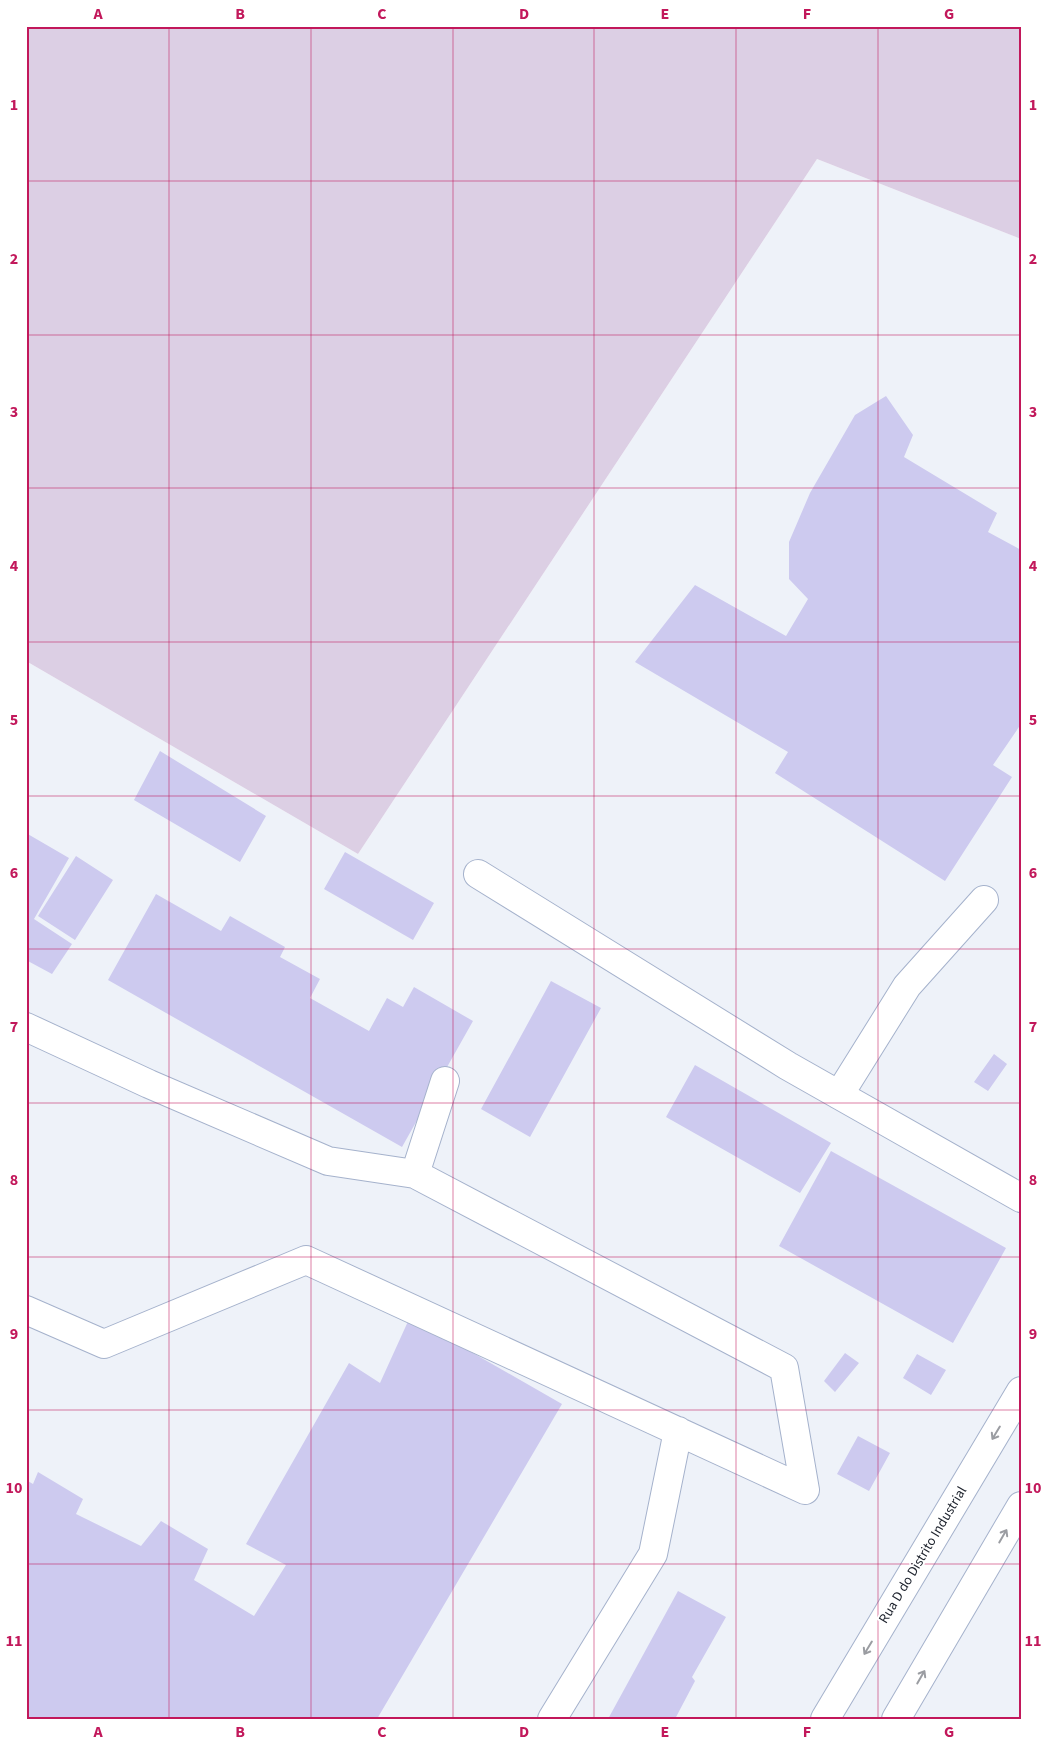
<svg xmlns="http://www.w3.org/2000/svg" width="1047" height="1745" viewBox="0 0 1047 1745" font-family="'Source Sans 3',sans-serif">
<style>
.built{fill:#eef2f9}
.green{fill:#dccfe4}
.building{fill:#cdcaef}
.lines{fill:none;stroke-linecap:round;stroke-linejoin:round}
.minor-casing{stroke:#a5b2cc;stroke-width:30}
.minor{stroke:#fff;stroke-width:28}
.oneway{stroke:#9b9da2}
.grid{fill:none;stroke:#c2185b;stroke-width:1;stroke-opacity:0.55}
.labels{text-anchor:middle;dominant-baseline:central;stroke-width:4;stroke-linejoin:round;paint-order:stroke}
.street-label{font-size:14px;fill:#212630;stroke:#fff}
.neatline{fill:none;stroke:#c2185b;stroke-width:2}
.grid-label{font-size:16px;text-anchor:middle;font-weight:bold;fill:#c2185b}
</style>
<rect width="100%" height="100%" fill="#fbfbfb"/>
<path class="built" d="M 817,159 L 1021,239 L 1021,1719 L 26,1719 L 26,661 L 358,854 Z"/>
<path class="green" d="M 26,26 L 1021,26 L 1021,239 L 817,159 L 358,854 L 26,661 Z"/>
<path class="building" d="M 886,396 L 913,435 L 904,457 L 997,513 L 988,532 L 1021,550 L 1021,724 L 993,765 L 1012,777 L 945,881 L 775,773 L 788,752 L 635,662 L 695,585 L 786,636 L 808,599 L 789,579 L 789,542 L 810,493 L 855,415 Z
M 160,751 L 266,816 L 240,862 L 134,800 Z
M 26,833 L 69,858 L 34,919 L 72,944 L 52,974 L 26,960 Z
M 345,852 L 434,903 L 413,940 L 324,889 Z
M 76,856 L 113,880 L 75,940 L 38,916 Z
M 156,894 L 221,931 L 230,916 L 285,947 L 280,957 L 320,979 L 310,998 L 369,1031 L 387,998 L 403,1007 L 414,987 L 473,1021 L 402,1147 L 108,980 Z
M 551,981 L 601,1008 L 530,1137 L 481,1109 Z
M 994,1054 L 1007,1064 L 988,1091 L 974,1082 Z
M 695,1065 L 831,1143 L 800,1193 L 666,1117 Z
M 831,1151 L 1006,1248 L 953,1343 L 779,1246 Z
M 410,1317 L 562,1404 L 377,1719 L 26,1719 L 26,1480 L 33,1484 L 38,1472 L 83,1499 L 76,1514 L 141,1546 L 161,1521 L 208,1549 L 194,1580 L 254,1616 L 286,1565 L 246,1544 L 349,1363 L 380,1383 Z
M 845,1353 L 859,1363 L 835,1392 L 824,1381 Z
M 917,1354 L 946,1370 L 931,1395 L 903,1378 Z
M 858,1436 L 890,1453 L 869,1491 L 837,1474 Z
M 678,1591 L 726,1617 L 692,1677 L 695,1681 L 675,1719 L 608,1719 Z"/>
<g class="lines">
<g class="minor-casing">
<path id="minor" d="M 478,874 L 788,1066 L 1021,1198
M 26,1027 L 149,1084 L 328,1161 L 415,1174 L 445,1081
M 839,1095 L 907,986 L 984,900
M 415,1174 L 784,1368 L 805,1490
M 26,1310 L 104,1344 L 306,1260 L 805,1490
M 552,1719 L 653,1554 L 678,1431
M 825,1719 L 1021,1391
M 896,1719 L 1021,1506"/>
</g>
<use href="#minor" class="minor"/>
</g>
<defs><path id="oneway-shaft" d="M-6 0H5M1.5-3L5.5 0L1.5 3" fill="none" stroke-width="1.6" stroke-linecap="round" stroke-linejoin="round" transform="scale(1.25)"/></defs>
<g class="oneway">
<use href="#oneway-shaft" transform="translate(996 1433) rotate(121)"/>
<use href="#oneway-shaft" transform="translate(1003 1536) rotate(-60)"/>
<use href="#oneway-shaft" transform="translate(868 1648) rotate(121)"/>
<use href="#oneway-shaft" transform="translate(921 1677) rotate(-60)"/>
</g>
<path class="grid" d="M 169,26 L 169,1719M 311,26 L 311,1719M 453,26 L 453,1719M 594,26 L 594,1719M 736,26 L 736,1719M 878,26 L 878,1719M 26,181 L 1021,181M 26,335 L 1021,335M 26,488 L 1021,488M 26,642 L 1021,642M 26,796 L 1021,796M 26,949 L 1021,949M 26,1103 L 1021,1103M 26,1257 L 1021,1257M 26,1410 L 1021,1410M 26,1564 L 1021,1564"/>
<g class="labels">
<g class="street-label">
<text transform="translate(923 1555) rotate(-59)">Rua D do Distrito Industrial</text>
</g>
</g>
<rect width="1047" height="1745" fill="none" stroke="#ffffff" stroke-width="55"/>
<rect x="28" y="28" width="992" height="1690" class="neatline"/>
<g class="grid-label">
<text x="98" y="19">A</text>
<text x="240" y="19">B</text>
<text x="382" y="19">C</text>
<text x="524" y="19">D</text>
<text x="665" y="19">E</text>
<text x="807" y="19">F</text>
<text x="949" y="19">G</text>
<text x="14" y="110">1</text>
<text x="1033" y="110">1</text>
<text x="14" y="264">2</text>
<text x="1033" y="264">2</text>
<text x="14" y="417">3</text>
<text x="1033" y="417">3</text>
<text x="14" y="571">4</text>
<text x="1033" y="571">4</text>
<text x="14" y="725">5</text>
<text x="1033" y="725">5</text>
<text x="14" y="878">6</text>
<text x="1033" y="878">6</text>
<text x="14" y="1032">7</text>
<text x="1033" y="1032">7</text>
<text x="14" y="1185">8</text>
<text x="1033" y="1185">8</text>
<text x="14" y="1339">9</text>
<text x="1033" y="1339">9</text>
<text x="14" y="1493">10</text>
<text x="1033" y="1493">10</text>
<text x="14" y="1646">11</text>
<text x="1033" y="1646">11</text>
<text x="98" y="1737">A</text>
<text x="240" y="1737">B</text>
<text x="382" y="1737">C</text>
<text x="524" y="1737">D</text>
<text x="665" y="1737">E</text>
<text x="807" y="1737">F</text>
<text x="949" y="1737">G</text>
</g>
</svg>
